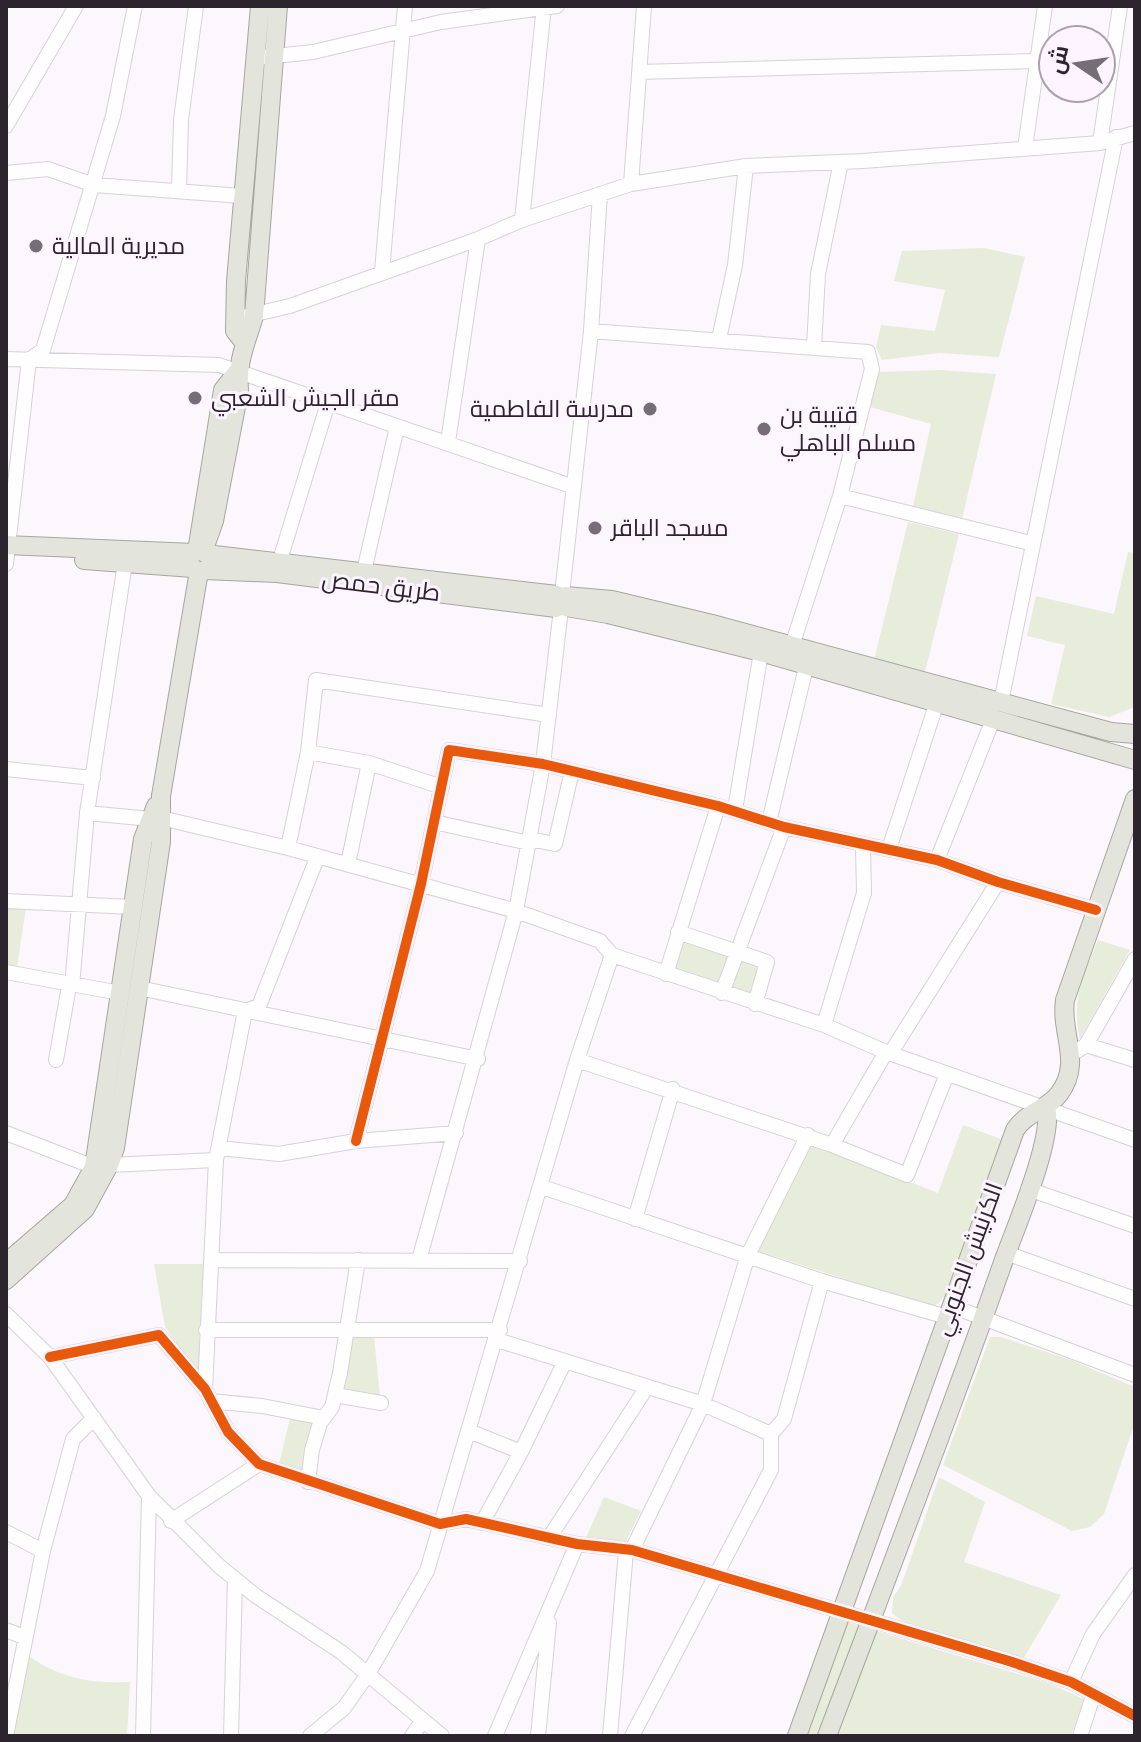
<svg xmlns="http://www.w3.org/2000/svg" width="1141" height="1742" viewBox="0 0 1141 1742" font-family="Signika,Cairo,sans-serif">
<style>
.green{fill:#e8ecda}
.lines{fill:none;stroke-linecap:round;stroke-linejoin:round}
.minor-casing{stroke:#d7d1d8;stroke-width:16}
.major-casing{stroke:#a6a79c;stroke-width:20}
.minor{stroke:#fffeff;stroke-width:14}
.major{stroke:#e3e5dd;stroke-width:18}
.cycleway-casing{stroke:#fdf4ff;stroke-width:15}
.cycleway{stroke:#e8590c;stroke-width:10}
.poi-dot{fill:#756e76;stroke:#fdf4ff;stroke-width:3}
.labels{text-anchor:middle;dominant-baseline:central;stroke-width:6;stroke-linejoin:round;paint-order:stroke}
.poi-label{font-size:24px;fill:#2d252e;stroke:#fdf4ff;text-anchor:start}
.street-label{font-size:24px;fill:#2d252e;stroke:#fdf4ff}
</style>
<rect width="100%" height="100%" fill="#fcf7fc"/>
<path class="green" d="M 984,248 L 1025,257 L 999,357 L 939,353 L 882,360 L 876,347 L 881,325 L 935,331 L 945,290 L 894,281 L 902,251 Z
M 940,370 L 996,374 L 962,519 L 913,506 L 931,424 L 870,407 L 879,372 Z
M 908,522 L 959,534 L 925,672 L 874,660 Z
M 1128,552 L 1135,553 L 1135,707 L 1109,717 L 1051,704 L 1065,645 L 1027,636 L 1036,596 L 1114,614 Z
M 6,904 L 26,907 L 17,968 L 6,966 Z
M 681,936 L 732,953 L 721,986 L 671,969 Z
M 1098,940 L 1130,950 L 1080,1039 C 1071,997 1083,978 1098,940 Z
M 740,957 L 765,965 L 755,997 L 730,989 Z
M 963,1125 L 1001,1139 L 945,1296 L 938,1304 L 929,1306 L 755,1250 L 812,1144 L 938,1193 Z
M 154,1264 L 204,1264 L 199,1375 L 165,1327 Z
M 374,1336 L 380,1397 L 341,1390 L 352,1337 Z
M 990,1337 L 1001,1337 L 1071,1360 L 1135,1387 L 1135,1422 L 1104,1514 L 1090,1527 L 1072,1531 L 943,1465 Z
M 290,1418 L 317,1423 L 302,1475 L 279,1464 Z
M 939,1477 L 985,1502 L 964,1562 L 1061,1595 L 1022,1661 L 905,1623 L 892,1613 L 893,1597 L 901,1586 Z
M 604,1497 L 641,1511 L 623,1547 L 585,1540 Z
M 847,1622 L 1048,1683 L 1084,1699 L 1071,1736 L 808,1736 Z
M 25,1653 C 57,1678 91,1684 130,1682 L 127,1736 L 14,1736 Z"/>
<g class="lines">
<g class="minor-casing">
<path id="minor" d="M 265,57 L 313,52 L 441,22 L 557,6
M 639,72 L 1037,61
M 6,126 L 76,6
M 1100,143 L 1120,6
M 1025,148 L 1045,6
M 6,173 L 48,169 L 94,185 L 242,196
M 631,184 L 644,6
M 179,191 L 181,120 L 196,6
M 522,220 L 544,6
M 382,271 L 405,6
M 247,316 L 290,306 L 478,239 L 522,220 L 631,184 L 746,166 L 863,161 L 1100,143 L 1135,133
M 591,331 L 868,352 L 872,369 L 840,496 L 792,646
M 719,339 L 735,265 L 746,166
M 814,347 L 818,274 L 841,162
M 6,359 L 219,365 L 574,487
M 448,442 L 478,239
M 840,496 L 1030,543
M 280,560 L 328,403
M 6,564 L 29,360 L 43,350 L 113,116 L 135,6
M 364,571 L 397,427
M 562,594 L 591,331 L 600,194
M 1001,702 L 1116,137
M 308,752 L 369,763
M 6,769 L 93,778
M 735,810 L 761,652
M 87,813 L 151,819
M 161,818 L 288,848 L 516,911 L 600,941 L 612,955 L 824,1025 L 886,1052 L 1135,1140
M 434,822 L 529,843
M 769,822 L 806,667
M 529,839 L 555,844 L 572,771
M 288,848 L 308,752 L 316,680 L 549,715
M 889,849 L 937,702
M 937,860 L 994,717
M 348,864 L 369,763 L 442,787
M 6,901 L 132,907
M 678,932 L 767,962 L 755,1004
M 6,972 L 120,993
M 666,974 L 718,806
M 72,986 L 87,813 L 125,563
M 139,988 L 478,1059
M 722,993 L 784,827
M 824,1025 L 864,893 L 863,846
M 1086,1045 L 1135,1060
M 886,1052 L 832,1145 L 907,1175 L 947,1074
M 890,1054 L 998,882
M 1072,1054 L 1086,1045 L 1135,959
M 56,1060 L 69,986
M 577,1060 L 832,1145
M 6,1133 L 94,1167
M 356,1141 L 421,884 L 449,750 L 543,764 L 718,806 L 784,827 L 937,860 L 998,882 L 1096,910
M 219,1148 L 279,1154 L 356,1141 L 456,1133
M 109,1165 L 216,1160
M 542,1187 L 822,1281 L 947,1317
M 1028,1189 L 1135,1226
M 635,1219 L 673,1089
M 1006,1253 L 1135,1299
M 211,1260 L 520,1261
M 419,1260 L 516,911 L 543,764 L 561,609
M 951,1306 L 1135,1375
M 6,1314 L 50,1357 L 149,1496 L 143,1736
M 206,1330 L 500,1330
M 497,1340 L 703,1404 L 771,1434 L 771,1470 L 632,1736
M 50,1357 L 159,1335 L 205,1389 L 228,1432 L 259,1464 L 440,1524 L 466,1519 L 577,1544 L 632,1550 L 1009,1661 L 1071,1682 L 1135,1716
M 205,1389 L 216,1160 L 245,1011 L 259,1006 L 317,858
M 335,1395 L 381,1403
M 211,1401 L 262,1406 L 324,1418
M 469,1431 L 521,1452 L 482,1523
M 771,1434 L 784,1419 L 822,1281
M 521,1452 L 565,1361
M 308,1482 L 312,1450 L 320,1423 L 332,1407 L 340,1373 L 358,1260
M 149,1496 L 219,1566 L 256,1596 L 341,1652 L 442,1736
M 171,1521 L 259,1464
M 6,1532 L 43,1551
M 549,1538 L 647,1387
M 632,1550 L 703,1404 L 748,1255 L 808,1135
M 6,1630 L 24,1637
M 1071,1682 L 1093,1634 L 1135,1575
M 6,1736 L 43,1551 L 73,1439 L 94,1418
M 231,1736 L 235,1579
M 310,1736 L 344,1708 L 368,1674 L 427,1571 L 577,1060 L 612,955
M 412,1736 L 423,1720
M 495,1736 L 577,1544
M 538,1736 L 549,1623
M 610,1736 L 626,1551
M 1080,1736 L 1093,1696"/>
</g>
<g class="major-casing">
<path id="major" d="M 243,341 L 235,331 L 236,281 L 260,6
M 6,545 L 194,553
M 198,545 L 223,390 L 238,371
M 203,552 L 214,521 L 239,391 C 237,359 246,344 254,316 L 278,6
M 206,554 L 557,595
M 84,560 L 193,568
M 205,570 L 277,573 L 556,608
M 566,596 L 612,600 L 712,624 L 1111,732 L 1135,734
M 566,607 L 608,614 L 761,652 L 1135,760
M 6,1263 L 73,1205 L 94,1167 L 143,839 L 156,806
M 6,1280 L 85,1209 L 109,1165 L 115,1148 L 161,842 L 161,796 L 199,571
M 797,1736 L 1015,1130 C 1026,1112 1047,1110 1059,1094 C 1083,1062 1060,1034 1065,1000 L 1135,799
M 827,1736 C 886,1580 946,1425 1001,1268 C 1013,1233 1055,1138 1046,1106"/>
</g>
<use href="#minor" class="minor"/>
<use href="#major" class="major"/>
<g class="cycleway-casing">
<path id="cycleway" d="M 356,1141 L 421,884 L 449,750 L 543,764 L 718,806 L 784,827 L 937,860 L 998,882 L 1096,910
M 50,1357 L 159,1335 L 205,1389 L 228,1432 L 259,1464 L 440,1524 L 466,1519 L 577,1544 L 632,1550 L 1009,1661 L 1071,1682 L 1135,1716"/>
</g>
<use href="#cycleway" class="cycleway"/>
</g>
<g class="poi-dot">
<circle cx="36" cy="246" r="8"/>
<circle cx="195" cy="398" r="8"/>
<circle cx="650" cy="409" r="8"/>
<circle cx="764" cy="429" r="8"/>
<circle cx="595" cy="528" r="8"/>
</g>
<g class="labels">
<g class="poi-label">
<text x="52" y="246">مديرية المالية</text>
<text x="211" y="398">مقر الجيش الشعبي</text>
<text x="634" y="409" text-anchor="end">مدرسة الفاطمية</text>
<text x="780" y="415">قتيبة بن<tspan x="780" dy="28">مسلم الباهلي</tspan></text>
<text x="611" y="528">مسجد الباقر</text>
</g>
<g class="street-label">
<text transform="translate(381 586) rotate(7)">طريق حمص</text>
<text transform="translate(968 1259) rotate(-70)">الكرنيش الجنوبي</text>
</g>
</g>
<rect width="1141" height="1742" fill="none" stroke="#2d252e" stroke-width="16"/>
<g transform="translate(1077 64) rotate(283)"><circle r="38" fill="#fdf4ff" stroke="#aaa1ab" stroke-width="2"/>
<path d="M0-6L14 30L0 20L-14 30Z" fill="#756e76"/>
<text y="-12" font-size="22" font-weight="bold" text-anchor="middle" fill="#2d252e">ش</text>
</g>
</svg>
